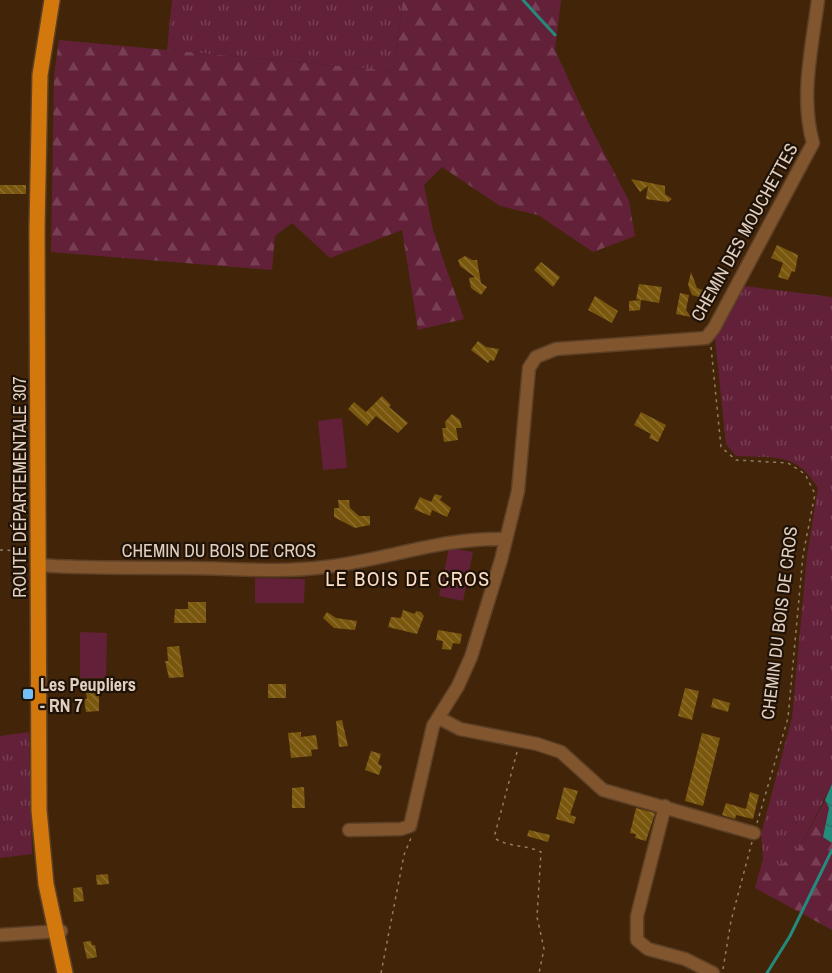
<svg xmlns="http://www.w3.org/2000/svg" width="832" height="973" viewBox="0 0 832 973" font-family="'Archivo Narrow',sans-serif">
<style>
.grass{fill:url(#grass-tufts)}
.forest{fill:url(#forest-firs)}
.garden{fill:#622039}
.water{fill:url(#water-ripples)}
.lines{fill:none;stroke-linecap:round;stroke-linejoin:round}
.stream{stroke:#248b7c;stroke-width:3}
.building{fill:url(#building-back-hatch)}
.minor-casing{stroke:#5c4026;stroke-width:15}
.major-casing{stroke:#5c4026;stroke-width:18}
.path{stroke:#947c67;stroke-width:1.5;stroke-dasharray:3 4.5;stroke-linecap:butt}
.minor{stroke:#81552e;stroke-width:12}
.major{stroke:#d3780c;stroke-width:15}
.poi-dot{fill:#74c0f6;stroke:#1f1207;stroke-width:2}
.labels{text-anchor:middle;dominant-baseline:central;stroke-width:4.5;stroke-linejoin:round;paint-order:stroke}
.street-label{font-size:18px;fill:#e2cfc0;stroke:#1f1207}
.poi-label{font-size:18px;font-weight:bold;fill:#e2cfc0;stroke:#1f1207;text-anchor:start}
.neighbourhood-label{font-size:20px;letter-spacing:1.5px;fill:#fddec5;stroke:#1f1207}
</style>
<defs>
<pattern id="grass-tufts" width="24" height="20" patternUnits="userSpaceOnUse" patternTransform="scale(1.5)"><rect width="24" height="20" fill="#622039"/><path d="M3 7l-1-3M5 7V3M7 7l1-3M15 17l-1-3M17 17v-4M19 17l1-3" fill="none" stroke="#783f54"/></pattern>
<pattern id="forest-firs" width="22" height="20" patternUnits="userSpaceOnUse" patternTransform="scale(1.5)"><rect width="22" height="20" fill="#622039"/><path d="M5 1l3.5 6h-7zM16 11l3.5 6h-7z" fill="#783f54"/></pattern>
<pattern id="water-ripples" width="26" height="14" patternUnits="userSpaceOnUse" patternTransform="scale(1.5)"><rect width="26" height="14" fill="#248b7c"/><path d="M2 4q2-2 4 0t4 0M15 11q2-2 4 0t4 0" fill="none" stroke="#2f7065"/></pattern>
<pattern id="building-back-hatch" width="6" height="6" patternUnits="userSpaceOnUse" patternTransform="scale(1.5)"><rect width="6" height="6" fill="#79570d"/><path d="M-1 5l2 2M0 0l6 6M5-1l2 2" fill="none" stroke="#8c6e2e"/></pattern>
</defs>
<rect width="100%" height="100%" fill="#422509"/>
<path class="grass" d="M 172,0 L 403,0 L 393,71 L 167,50 Z
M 744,286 L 832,297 L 832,784 L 801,845 L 782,866 L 763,859 L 761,834 L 792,718 L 807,556 L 818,488 C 797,452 774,458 736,456 L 726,444 L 715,338 Z
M 29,732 L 32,854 L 0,858 L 0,736 Z"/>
<path class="forest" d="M 403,0 L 561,0 L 555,50 L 589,124 L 629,201 L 635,236 L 593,252 L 538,215 L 500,206 L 442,167 L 424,185 L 433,230 L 464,319 L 418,330 L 402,230 L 330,258 L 292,223 L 275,236 L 272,270 L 51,252 L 54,75 L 59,40 L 393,71 Z
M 825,800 L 829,808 L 823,837 L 832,843 L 832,930 L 755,888 L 763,859 L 782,865 L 801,845 Z"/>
<path class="garden" d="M 342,418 L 347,468 L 323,470 L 318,421 Z
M 449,548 L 473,552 L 463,601 L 439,596 Z
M 255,578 L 305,579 L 304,603 L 255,603 Z
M 80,632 L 107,633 L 106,678 L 80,678 Z"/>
<path class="water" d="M 832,784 L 832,843 L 823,837 L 829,808 L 825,800 Z"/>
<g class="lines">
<path class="stream" d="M 523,0 L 555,35
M 767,973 L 790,936 L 832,850"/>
</g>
<path class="building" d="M 631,179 L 665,186 L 665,194 L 672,199 L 668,202 L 646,199 L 648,186 L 640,192 Z
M 0,185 L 26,185 L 26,194 L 0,194 Z
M 777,245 L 798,255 L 795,272 L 792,271 L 788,280 L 778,277 L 783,263 L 771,258 Z
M 465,256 L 472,260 L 477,260 L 481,283 L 487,287 L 481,295 L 471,288 L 469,278 L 475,277 L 460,266 L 458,260 Z
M 541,262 L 560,277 L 553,287 L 534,270 Z
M 691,272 L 697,288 L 716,294 L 710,304 L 705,305 L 702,298 L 692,295 L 688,285 Z
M 639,284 L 662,287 L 659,303 L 636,299 Z
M 680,293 L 689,295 L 686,310 L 691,317 L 676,314 Z
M 595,296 L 618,311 L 612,323 L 588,310 Z
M 641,300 L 640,310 L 629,311 L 629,301 Z
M 478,341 L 486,347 L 499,349 L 494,361 L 490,360 L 488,363 L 471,350 Z
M 382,396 L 391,405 L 389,407 L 408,423 L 398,433 L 376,416 L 367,426 L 348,409 L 354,402 L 366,412 Z
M 641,412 L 666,425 L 658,442 L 649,438 L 651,434 L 634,425 Z
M 452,414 L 460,420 L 462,428 L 456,428 L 458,440 L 444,442 L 442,428 L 446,428 L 445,422 Z
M 435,494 L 442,496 L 440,500 L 451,508 L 447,517 L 432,510 L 430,516 L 414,509 L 420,497 L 431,502 Z
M 338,500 L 349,500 L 350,508 L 359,516 L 370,516 L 370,525 L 355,528 L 334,517 L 334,508 L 339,508 Z
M 188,602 L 206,602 L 206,623 L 174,623 L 175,609 L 188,609 Z
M 403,610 L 415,614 L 416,611 L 421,612 L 424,616 L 417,634 L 388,627 L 391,617 L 401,618 Z
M 327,612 L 336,618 L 357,621 L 355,630 L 334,628 L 323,618 Z
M 438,630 L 462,634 L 460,644 L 453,643 L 451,650 L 442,649 L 443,641 L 436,640 Z
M 179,646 L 184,677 L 169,678 L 165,661 L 168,661 L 167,647 Z
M 268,684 L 286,684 L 286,698 L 268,698 Z
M 685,688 L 699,691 L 692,720 L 678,716 Z
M 99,692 L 99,711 L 86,712 L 84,699 L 87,699 L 86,693 Z
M 713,698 L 730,703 L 728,712 L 711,707 Z
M 342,720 L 348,746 L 339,747 L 336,721 Z
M 301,732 L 301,737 L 316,735 L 318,749 L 311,750 L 312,756 L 291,758 L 288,733 Z
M 702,733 L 720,738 L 703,806 L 685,801 Z
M 371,751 L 381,754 L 378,764 L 382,766 L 379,775 L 365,770 Z
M 304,787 L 305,808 L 292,808 L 292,788 Z
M 564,787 L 578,791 L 570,815 L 576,817 L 574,824 L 556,819 Z
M 750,792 L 759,795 L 753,819 L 736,815 L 735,819 L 722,815 L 726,803 L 746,809 Z
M 636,808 L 655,813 L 646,841 L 635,838 L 636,834 L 630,833 Z
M 529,830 L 550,835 L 548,842 L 527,836 Z
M 108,874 L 109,884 L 97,885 L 96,875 Z
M 82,887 L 84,901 L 74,902 L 73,888 Z
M 91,941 L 92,945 L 95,945 L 97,957 L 87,959 L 83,942 Z"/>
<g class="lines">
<g class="minor-casing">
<path id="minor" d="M 39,565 C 87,569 135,567 184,568 C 231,568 278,573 325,567 C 386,560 443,537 504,539
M 439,718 L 460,729 L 537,744 L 561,752 L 603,790 L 754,833
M 665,806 L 637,916 L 637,940 L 648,949 L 685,959 L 713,973
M 349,830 L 401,829 L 410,826 L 433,726 L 458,686 L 471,657 L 501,560 L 518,491 L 529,368 L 536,357 L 556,349 L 706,338 L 714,328 L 813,143 C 800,97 812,47 818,0
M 0,935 L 61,931"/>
</g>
<g class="major-casing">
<path id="major" d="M 52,0 L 40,75 L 37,229 L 39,810 L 46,884 L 65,973"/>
</g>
<path class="path" d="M 711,347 L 721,447 L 736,460 L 788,463 L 805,474 L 815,494 L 803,555 L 788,718 L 757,823
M 0,550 L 26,551
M 517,752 L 495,834 L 496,839 C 509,847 527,845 541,852 L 537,917 L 544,949 L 539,973
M 723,969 L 731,921 L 752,842
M 381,973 L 404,855 L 411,838"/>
<use href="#minor" class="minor"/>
<use href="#major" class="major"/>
</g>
<rect class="poi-dot" x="22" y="688" width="12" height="12" rx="3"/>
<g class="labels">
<g class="street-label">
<text transform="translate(744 232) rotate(-61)">CHEMIN DES MOUCHETTES</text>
<text transform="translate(19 487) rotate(-90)">ROUTE DÉPARTEMENTALE 307</text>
<text x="219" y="550">CHEMIN DU BOIS DE CROS</text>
<text transform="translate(779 623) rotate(-83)">CHEMIN DU BOIS DE CROS</text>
</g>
<g class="poi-label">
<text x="40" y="684">Les Peupliers<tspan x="40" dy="21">- RN 7</tspan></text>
</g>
<g class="neighbourhood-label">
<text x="408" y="578">LE BOIS DE CROS</text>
</g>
</g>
</svg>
